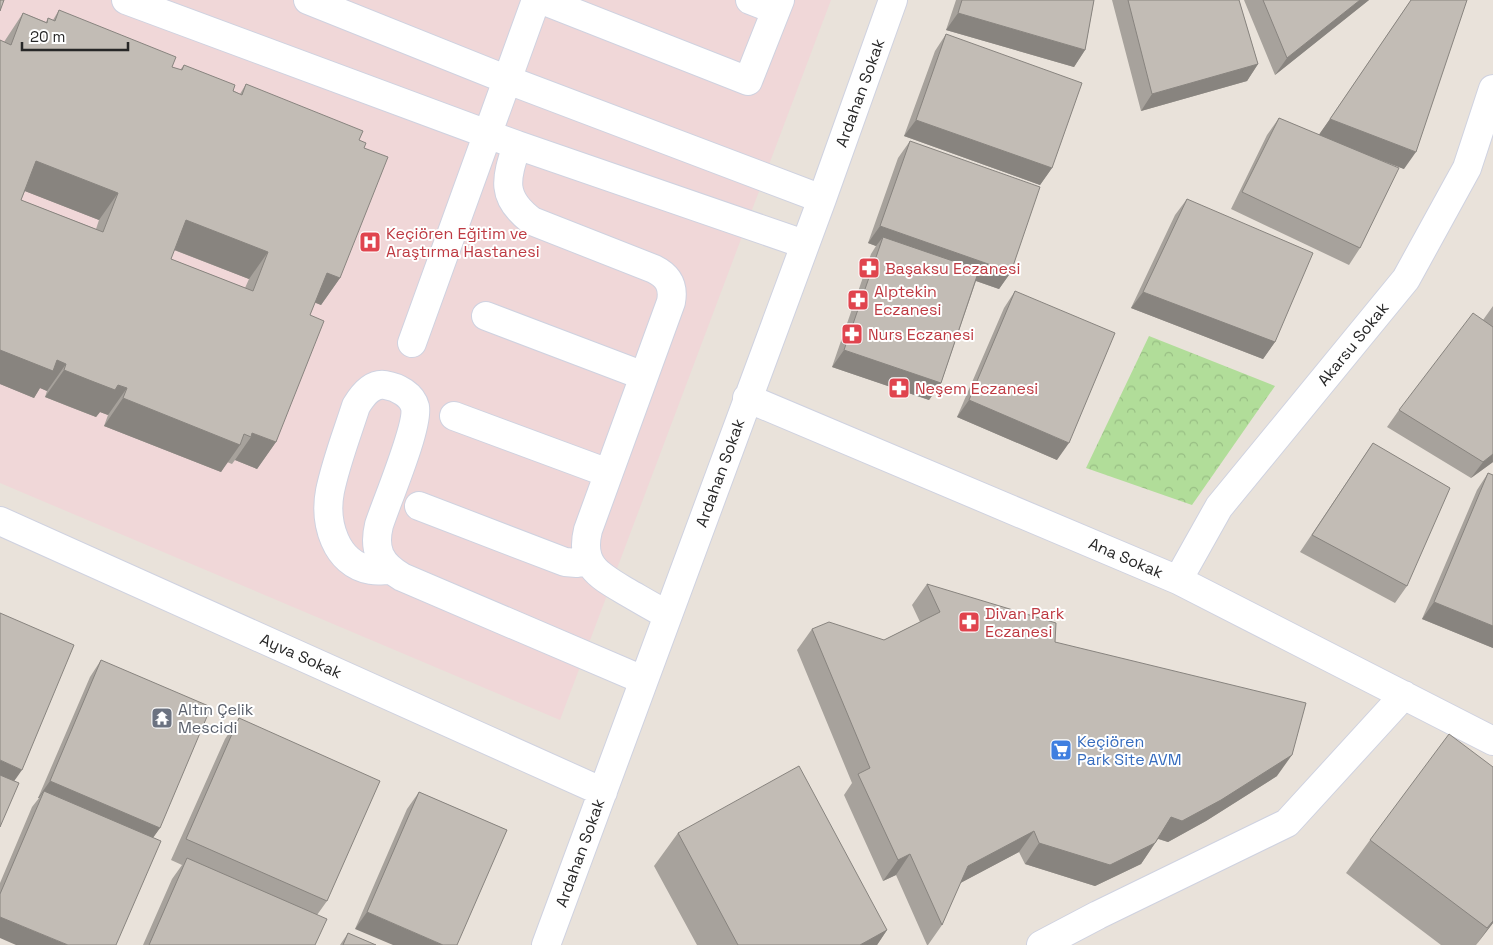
<svg xmlns="http://www.w3.org/2000/svg" width="1493" height="945" viewBox="0 0 1493 945" font-family="'Space Grotesk',sans-serif">
<style>
.medical{fill:#f0d7d8}
.park{fill:url(#park-crowns)}
.lines{fill:none;stroke-linecap:round;stroke-linejoin:round}
.minor-casing{stroke:#cfd2e0;stroke-width:30}
.minor{stroke:#fff;stroke-width:28}
.wall{fill:#a7a29c;fill-rule:evenodd}
.shaded-wall{fill:#88847f}
.building{fill:#c2bcb5;stroke:#88847f;fill-rule:evenodd}
.labels{text-anchor:middle;dominant-baseline:central;stroke-width:4;stroke-linejoin:round;paint-order:stroke}
.street-label{font-size:16px;fill:#272727;stroke:#fff}
.health-label{font-size:16px;fill:#be3a42;stroke:#fff;text-anchor:start}
.worship-label{font-size:16px;fill:#5b616d;stroke:#fff;text-anchor:start}
.shop-label{font-size:16px;fill:#366cbe;stroke:#fff;text-anchor:start}
</style>
<defs>
<pattern id="park-crowns" width="20" height="18" patternUnits="userSpaceOnUse" patternTransform="scale(1.25)"><rect width="20" height="18" fill="#b1dd99"/><path d="M2 6a3 3 0 1 1 6 0M12 15a3 3 0 1 1 6 0" fill="none" stroke="#98be84"/></pattern>
</defs>
<rect width="100%" height="100%" fill="#e9e2da"/>
<path class="medical" d="M 0,0 L 831,0 L 560,720 L 0,483 Z"/>
<path class="park" d="M 1149,336 L 1275,386 L 1192,505 L 1086,468 Z"/>
<g class="lines">
<g class="minor-casing">
<path id="minor" d="M 126,0 L 517,145 L 804,244
M 308,0 L 508,80 L 822,199
M 542,0 L 748,81 L 780,0
M 750,0 L 776,10
M 517,145 C 506,179 500,197 532,221 L 654,269 C 668,276 674,286 671,302 L 588,530 C 579,566 600,576 627,592 C 641,600 654,608 668,615
M 486,316 L 644,376
M 412,343 L 536,0
M 747,398 L 1178,580 L 1493,741
M 454,416 L 608,473
M 419,506 L 565,562 L 577,563 L 589,561
M 0,521 L 603,792
M 391,570 C 384,570 378,571 371,570 C 335,564 324,522 330,491 C 336,462 347,434 356,406 C 362,396 372,383 385,385 C 398,387 412,395 415,407 C 419,426 386,503 379,525 C 373,550 380,564 402,577 L 643,680
M 1178,580 L 1219,507 L 1406,279 L 1467,168 L 1493,89
M 546,945 L 822,199 L 893,0
M 1041,945 L 1098,915 L 1287,823 L 1404,695"/>
</g>
<use href="#minor" class="minor"/>
</g>
<path class="wall" d="M 956,0 L 1094,0 L 1085,50 L 1074,67 L 946,30 Z
M 1112,0 L 1239,0 L 1258,64 L 1247,81 L 1141,111 Z
M 1244,0 L 1369,0 L 1275,75 Z
M 1411,0 L 1404,169 L 1374,158 L 1360,248 L 1349,265 L 1231,209 L 1267,135 L 1279,118 L 1319,135 Z
M 59,10 L 172,67 L 180,70 L 184,65 L 240,94 L 246,84 L 359,140 L 364,148 L 340,278 L 321,305 L 315,302 L 310,315 L 276,442 L 257,469 L 235,460 L 232,464 L 227,462 L 221,472 L 104,426 L 108,415 L 100,412 L 96,417 L 70,407 L 45,397 L 47,391 L 40,388 L 34,398 L 0,384 L 0,40 L 4,42 L 23,13 L 46,22 L 48,18 L 53,20 ZM 25,191 L 99,220 L 96,229 L 21,200 ZM 174,250 L 249,279 L 245,288 L 171,259 Z
M 946,34 L 1052,168 L 1040,185 L 904,136 L 935,51 Z
M 910,141 L 1011,272 L 999,289 L 976,281 L 941,383 L 929,400 L 832,367 L 871,254 L 876,246 L 868,243 L 898,158 Z
M 1187,199 L 1275,342 L 1263,359 L 1131,308 L 1175,215 Z
M 1015,291 L 1057,460 L 957,417 L 1004,308 Z
M 1493,306 L 1493,462 L 1471,478 L 1387,427 L 1399,410 L 1483,320 Z
M 1373,443 L 1407,586 L 1395,603 L 1300,552 Z
M 1488,473 L 1493,475 L 1493,648 L 1422,619 L 1477,490 Z
M 927,584 L 1055,642 L 1277,776 L 1206,821 L 1168,842 L 1158,839 L 1141,864 L 1095,886 L 1025,864 L 1019,852 L 960,883 L 942,925 L 928,945 L 927,945 L 896,875 L 883,881 L 844,795 L 852,783 L 797,650 L 812,629 L 884,640 L 920,622 L 912,605 Z
M 101,660 L 160,828 L 153,837 L 0,938 L 0,883 L 32,807 L 39,798 L 38,798 L 90,677 Z
M 239,718 L 327,901 L 317,915 L 315,945 L 143,945 L 172,879 L 182,865 L 171,860 L 225,739 Z
M 1493,767 L 1493,923 L 1476,945 L 1441,945 L 1346,873 L 1370,840 Z
M 419,792 L 507,830 L 355,929 L 407,809 Z
M 678,833 L 887,930 L 877,945 L 697,945 L 654,866 Z
M 348,933 L 376,945 L 340,945 Z"/>
<path class="shaded-wall" d="M 1360,0 L 1369,0 L 1275,75 L 1287,58 Z
M 958,13 L 1085,50 L 1074,67 L 946,30 Z
M 1258,64 L 1247,81 L 1141,111 L 1152,94 Z
M 1330,119 L 1416,152 L 1404,169 L 1318,136 Z
M 916,120 L 1052,168 L 1040,185 L 904,136 Z
M 36,161 L 118,193 L 99,220 L 17,188 Z
M 186,220 L 268,252 L 249,279 L 167,247 Z
M 880,226 L 1011,272 L 999,289 L 879,247 L 883,237 L 876,246 L 868,243 Z
M 327,273 L 340,278 L 321,305 L 308,300 Z
M 1143,292 L 1275,342 L 1263,359 L 1131,308 Z
M 0,350 L 57,360 L 66,364 L 47,391 L 40,388 L 34,398 L 0,384 Z
M 844,350 L 941,383 L 929,400 L 832,367 Z
M 64,370 L 118,385 L 127,388 L 108,415 L 100,412 L 96,417 L 45,397 Z
M 123,398 L 240,445 L 221,472 L 104,426 Z
M 969,400 L 1069,443 L 1057,460 L 957,417 Z
M 252,433 L 276,442 L 257,469 L 235,460 L 251,437 Z
M 1493,454 L 1493,462 L 1471,478 L 1483,462 Z
M 1434,602 L 1493,626 L 1493,648 L 1422,619 Z
M 1292,755 L 1277,776 L 1206,821 L 1168,842 L 1156,838 L 1171,817 Z
M 0,760 L 22,770 L 10,787 L 0,782 Z
M 50,781 L 160,828 L 148,845 L 44,791 L 39,798 L 38,798 Z
M 1034,831 L 1019,852 L 953,887 L 968,866 Z
M 1039,843 L 1155,843 L 1141,864 L 1095,886 L 1025,864 Z
M 910,854 L 896,875 L 883,881 L 898,860 Z
M 367,912 L 443,945 L 393,945 L 355,929 Z
M 0,917 L 68,945 L 16,945 L 0,938 Z
M 1493,921 L 1493,923 L 1476,945 Z
M 887,930 L 877,945 L 860,945 Z"/>
<path class="building" d="M 0,0 L 4,0 L 0,11 Z
M 962,0 L 1094,0 L 1085,50 L 958,13 Z
M 1128,0 L 1239,0 L 1258,64 L 1152,94 Z
M 1263,0 L 1360,0 L 1287,58 Z
M 1411,0 L 1467,0 L 1416,152 L 1330,119 Z
M 59,10 L 176,57 L 172,67 L 182,70 L 184,65 L 235,85 L 233,91 L 242,95 L 246,84 L 363,131 L 359,140 L 366,143 L 364,148 L 388,157 L 340,278 L 327,273 L 310,315 L 324,321 L 276,442 L 252,433 L 251,437 L 244,434 L 240,445 L 123,398 L 127,388 L 118,385 L 115,390 L 89,380 L 64,370 L 66,364 L 57,360 L 53,371 L 0,350 L 0,40 L 11,45 L 23,13 L 47,23 L 48,18 L 55,21 ZM 36,161 L 118,193 L 103,232 L 21,200 ZM 186,220 L 268,252 L 253,291 L 171,259 Z
M 946,34 L 1082,83 L 1052,168 L 916,120 Z
M 1279,118 L 1399,168 L 1360,248 L 1242,192 Z
M 910,141 L 1040,187 L 1011,272 L 880,226 Z
M 1187,199 L 1313,253 L 1275,342 L 1143,292 Z
M 883,237 L 979,270 L 941,383 L 844,350 Z
M 1015,291 L 1115,333 L 1069,443 L 969,400 Z
M 1473,313 L 1493,327 L 1493,454 L 1483,462 L 1399,410 Z
M 1373,443 L 1450,488 L 1407,586 L 1312,535 Z
M 1488,473 L 1493,475 L 1493,626 L 1434,602 Z
M 927,584 L 1056,623 L 1055,642 L 1306,703 L 1292,755 L 1221,800 L 1182,821 L 1171,817 L 1155,843 L 1110,865 L 1039,843 L 1034,831 L 968,866 L 942,925 L 910,854 L 898,860 L 858,774 L 870,768 L 812,629 L 829,622 L 884,640 L 940,612 Z
M 0,613 L 74,645 L 22,770 L 0,760 Z
M 101,660 L 211,707 L 160,828 L 50,781 Z
M 239,718 L 380,781 L 327,901 L 186,839 Z
M 1449,734 L 1493,767 L 1493,921 L 1487,928 L 1370,840 Z
M 799,766 L 887,930 L 860,945 L 738,945 L 678,833 Z
M 0,775 L 19,783 L 0,827 Z
M 44,791 L 161,841 L 116,945 L 68,945 L 0,917 L 0,894 Z
M 419,792 L 507,830 L 457,945 L 443,945 L 367,912 Z
M 187,858 L 327,919 L 315,945 L 149,945 Z
M 348,933 L 376,945 L 343,945 Z"/>
<defs>
<g id="hospital-square" transform="scale(1.125)"><rect x="-9" y="-9" width="18" height="18" rx="4" fill="#e0444e" stroke="#fff"/><path d="M-5-5h3v3.5h4V-5h3V5h-3V1.5h-4V5h-3Z" fill="#fff"/></g>
<g id="pharmacy-square" transform="scale(1.125)"><rect x="-9" y="-9" width="18" height="18" rx="4" fill="#e0444e" stroke="#fff"/><path d="M-2-6h4v4h4v4h-4v4h-4v-4h-4v-4h4Z" fill="#fff"/></g>
<g id="temple-square" transform="scale(1.125)"><rect x="-9" y="-9" width="18" height="18" rx="4" fill="#6b7280" stroke="#fff"/><path d="M0-6L5-2H3V0L6.5 2.5H4V6H1.5V3h-3V6H-4V2.5H-6.5L-3 0V-2H-5Z" fill="#fff"/></g>
<g id="supermarket-square" transform="scale(1.125)"><rect x="-9" y="-9" width="18" height="18" rx="4" fill="#3f7fe0" stroke="#fff"/><path d="M-6-5.5h2.5l.6 2H6L4.5 2H-2.5L-4.4-4H-6ZM-1.5 3.2a1.3 1.3 0 1 0 .1 0ZM3 3.2a1.3 1.3 0 1 0 .1 0Z" fill="#fff"/></g>
</defs>
<g fill-rule="evenodd">
<use href="#hospital-square" x="370" y="242"/>
<use href="#pharmacy-square" x="869" y="268"/>
<use href="#pharmacy-square" x="858" y="300"/>
<use href="#pharmacy-square" x="852" y="334"/>
<use href="#pharmacy-square" x="899" y="388"/>
<use href="#pharmacy-square" x="969" y="622"/>
<use href="#temple-square" x="162" y="718"/>
<use href="#supermarket-square" x="1061" y="750"/>
</g>
<g class="labels">
<g class="street-label">
<text transform="translate(860 93) rotate(-70)">Ardahan Sokak</text>
<text transform="translate(1353 344) rotate(-51)">Akarsu Sokak</text>
<text transform="translate(720 473) rotate(-70)">Ardahan Sokak</text>
<text transform="translate(1126 558) rotate(23)">Ana Sokak</text>
<text transform="translate(301 656) rotate(24)">Ayva Sokak</text>
<text transform="translate(580 853) rotate(-70)">Ardahan Sokak</text>
</g>
<g class="health-label">
<text x="386" y="233">Keçiören Eğitim ve<tspan x="386" dy="18">Araştırma Hastanesi</tspan></text>
<text x="885" y="268">Başaksu Eczanesi</text>
<text x="874" y="291">Alptekin<tspan x="874" dy="18">Eczanesi</tspan></text>
<text x="868" y="334">Nurs Eczanesi</text>
<text x="915" y="388">Neşem Eczanesi</text>
<text x="985" y="613">Divan Park<tspan x="985" dy="18">Eczanesi</tspan></text>
</g>
<g class="worship-label">
<text x="178" y="709">Altın Çelik<tspan x="178" dy="18">Mescidi</tspan></text>
</g>
<g class="shop-label">
<text x="1077" y="741">Keçiören<tspan x="1077" dy="18">Park Site AVM</tspan></text>
</g>
</g>
<path d="M22 42v8h106v-8" fill="none" stroke="#272727" stroke-width="2.5"/>
<text x="30" y="42" font-size="15" fill="#272727" stroke="#ffffff" stroke-width="4" paint-order="stroke">20 m</text>
</svg>
